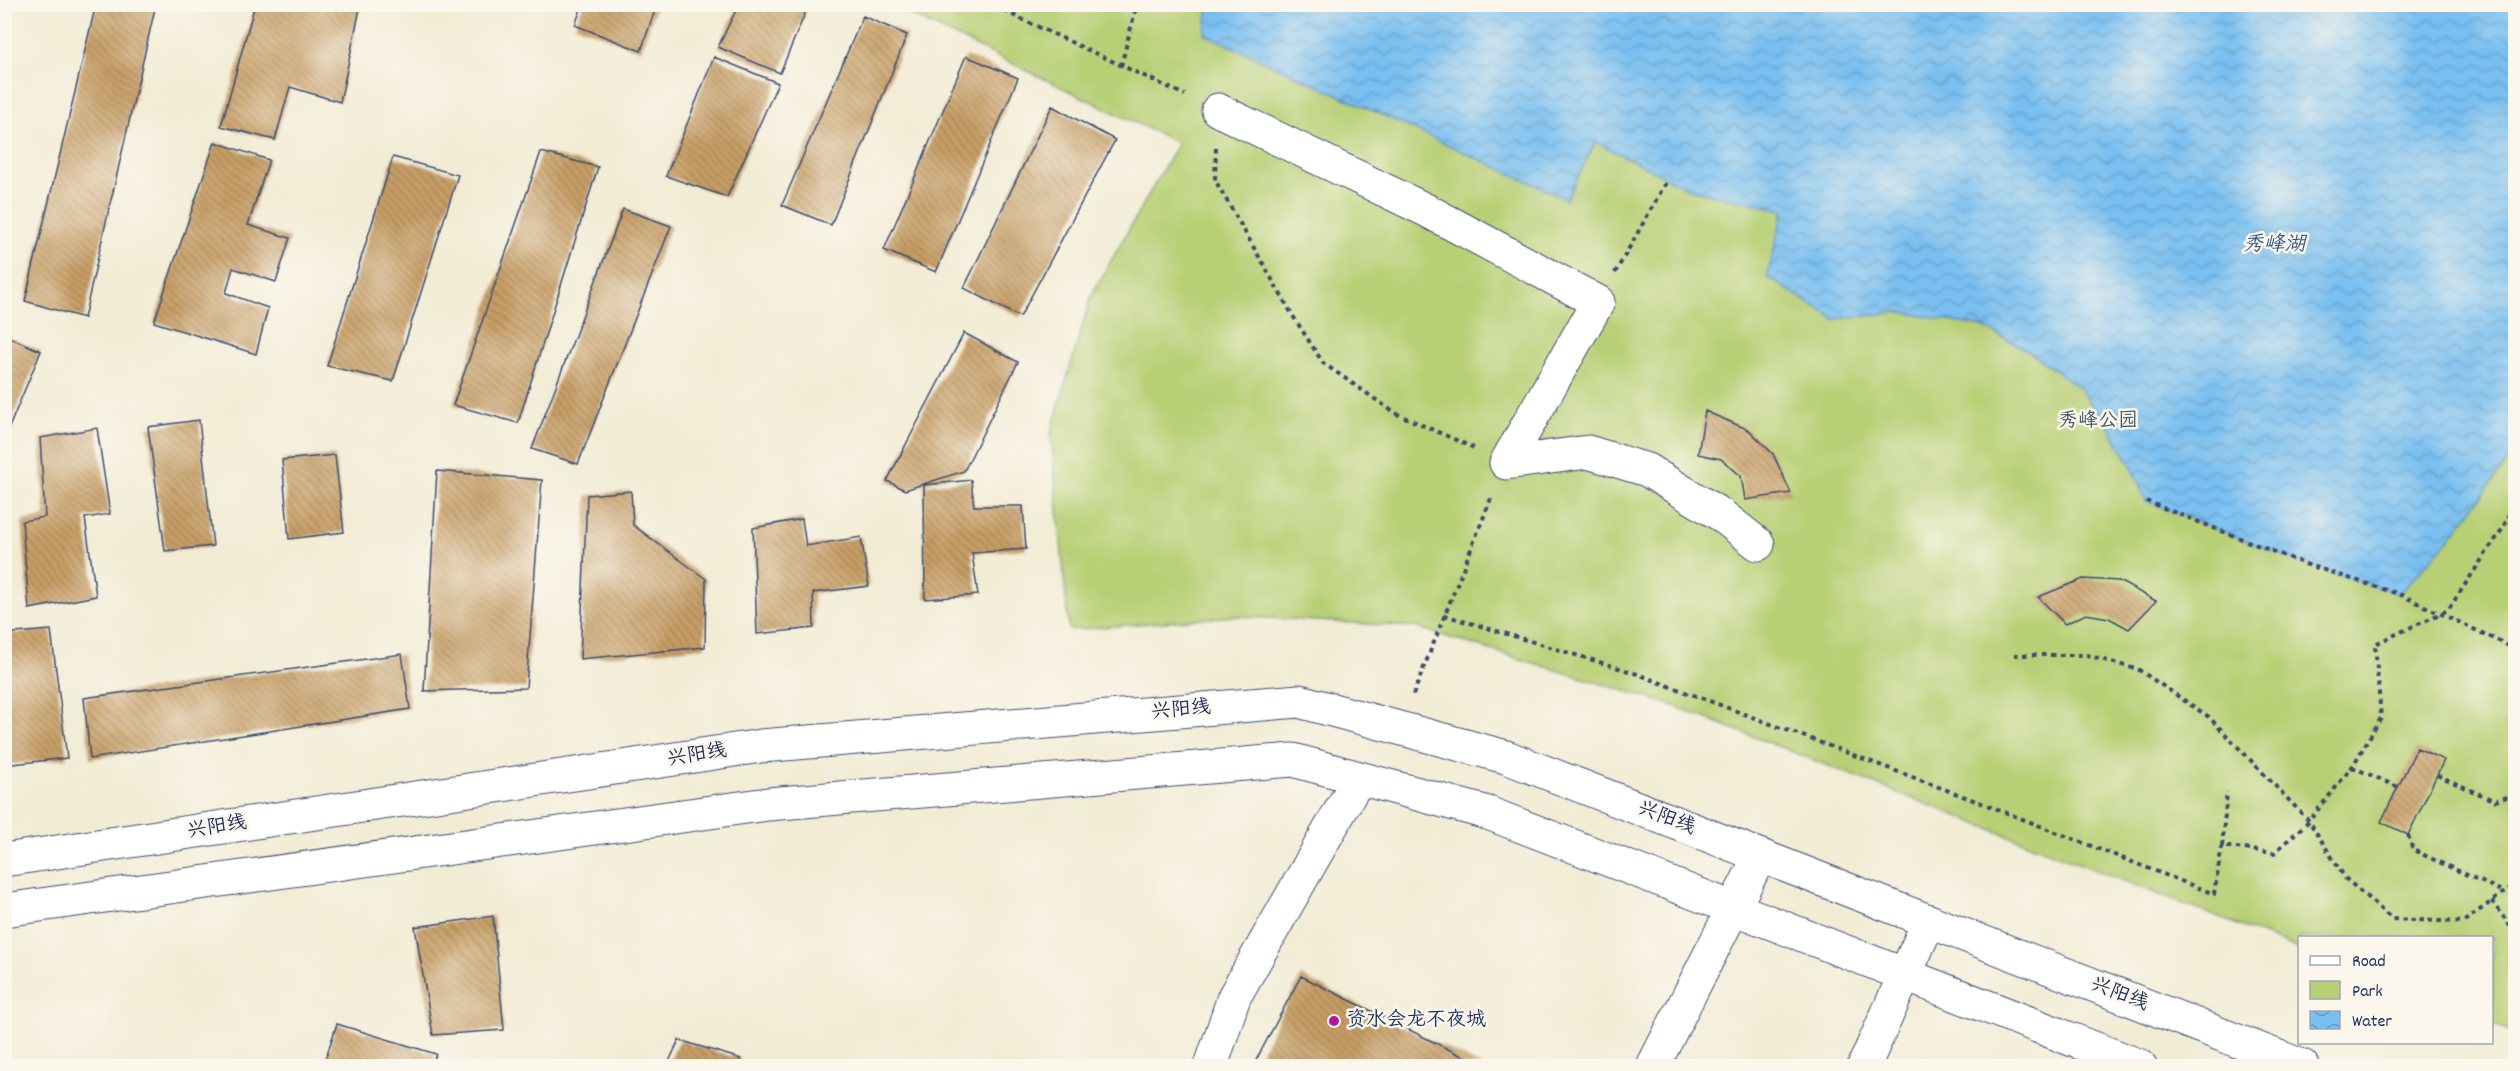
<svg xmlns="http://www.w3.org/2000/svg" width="2520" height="1071" viewBox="0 0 2520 1071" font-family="Dekko,'LXGW WenKai TC',sans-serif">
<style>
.green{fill:#b7cf74;stroke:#697f69;stroke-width:1.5}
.water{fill:url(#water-waves);stroke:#4a77a7;stroke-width:1.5}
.building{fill:url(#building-back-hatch)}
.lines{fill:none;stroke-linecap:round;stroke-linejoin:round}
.street-casing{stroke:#3b4b70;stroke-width:35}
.highway-casing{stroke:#3b4b70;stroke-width:35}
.path{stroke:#3b4b70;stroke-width:4;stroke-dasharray:4.5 4.5;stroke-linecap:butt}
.street{stroke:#fff;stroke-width:33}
.highway{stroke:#fff;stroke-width:33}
.poi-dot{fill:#b5179e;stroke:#fbf7ec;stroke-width:2}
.labels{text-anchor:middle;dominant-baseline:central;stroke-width:5;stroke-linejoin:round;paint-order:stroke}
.park-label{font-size:20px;fill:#425764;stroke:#fbf7ec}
.street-label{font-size:20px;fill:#1b2f5e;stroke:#fbf7ec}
.poi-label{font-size:20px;fill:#1b2f5e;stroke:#fbf7ec;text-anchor:start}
.water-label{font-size:21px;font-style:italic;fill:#375a8a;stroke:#fbf7ec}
</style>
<defs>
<pattern id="water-waves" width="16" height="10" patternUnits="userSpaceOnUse" patternTransform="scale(1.5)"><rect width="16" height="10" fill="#79bff0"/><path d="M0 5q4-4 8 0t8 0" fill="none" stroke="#629cc6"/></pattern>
<pattern id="building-back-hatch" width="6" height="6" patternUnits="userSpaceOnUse" patternTransform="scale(1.5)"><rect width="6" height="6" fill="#c79e65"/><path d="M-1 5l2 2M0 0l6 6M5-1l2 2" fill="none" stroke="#a18156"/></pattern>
</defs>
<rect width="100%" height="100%" fill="#fbf7ec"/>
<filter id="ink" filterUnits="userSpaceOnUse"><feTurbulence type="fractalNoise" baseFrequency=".0167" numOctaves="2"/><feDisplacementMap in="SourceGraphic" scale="12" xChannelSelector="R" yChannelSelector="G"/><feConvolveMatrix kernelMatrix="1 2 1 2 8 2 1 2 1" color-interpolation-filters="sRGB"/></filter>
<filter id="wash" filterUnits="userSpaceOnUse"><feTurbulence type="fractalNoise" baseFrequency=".008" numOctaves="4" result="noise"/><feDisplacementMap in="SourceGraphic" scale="24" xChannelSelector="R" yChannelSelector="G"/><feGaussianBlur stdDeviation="1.35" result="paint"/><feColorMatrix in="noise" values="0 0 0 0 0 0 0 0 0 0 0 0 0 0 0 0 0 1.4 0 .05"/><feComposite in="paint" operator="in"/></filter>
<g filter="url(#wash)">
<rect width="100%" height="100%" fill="#f2ecd5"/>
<path class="green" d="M 890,5 L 2515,5 L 2515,1033 L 2492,1024 L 2492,938 L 2300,938 L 2299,949 L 1672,705 L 1415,627 L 1235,616 L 1069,630 L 1051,433 L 1091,296 L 1178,143 Z"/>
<path class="water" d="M 1208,4 L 2515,5 L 2515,452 L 2449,540 L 2399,594 L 2305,564 L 2146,501 L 2131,465 L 2110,429 L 2079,388 L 2027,350 L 1983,327 L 1901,312 L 1835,319 L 1767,277 L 1784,210 L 1689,189 L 1596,142 L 1566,199 L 1205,34 Z"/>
<g id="blocks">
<path class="building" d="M 96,4 L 156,4 L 84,318 L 25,301 Z
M 255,4 L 361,4 L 340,102 L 290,87 L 275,140 L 221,126 Z
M 583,4 L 657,4 L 641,51 L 575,25 Z
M 739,4 L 809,4 L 780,73 L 718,47 Z
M 863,16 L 907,35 L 831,225 L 782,205 Z
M 966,56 L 1018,78 L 936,272 L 884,250 Z
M 714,57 L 778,83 L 727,197 L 666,176 Z
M 1052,106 L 1115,140 L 1020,317 L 964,288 Z
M 215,142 L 269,160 L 248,225 L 290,238 L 276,282 L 233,268 L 226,293 L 268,308 L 256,354 L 154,322 Z
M 541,152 L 598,167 L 518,423 L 453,405 Z
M 393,157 L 458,175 L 393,381 L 327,366 Z
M 623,209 L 671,226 L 578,464 L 532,449 Z
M 964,333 L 1018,362 L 964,471 L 905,490 L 887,481 Z
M 4,335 L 41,351 L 5,437 L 4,437 Z
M 1705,411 L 1749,430 L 1773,454 L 1791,493 L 1745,500 L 1741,476 L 1721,459 L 1698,454 Z
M 199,420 L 213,546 L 165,551 L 148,427 Z
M 97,428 L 110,514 L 85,518 L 96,596 L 29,609 L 22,521 L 45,517 L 40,438 Z
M 335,455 L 344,532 L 289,539 L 282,460 Z
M 437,471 L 542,480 L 526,688 L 424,691 Z
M 971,480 L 974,506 L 1023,506 L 1026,549 L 972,553 L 978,595 L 925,599 L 924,485 Z
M 631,491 L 633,525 L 706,579 L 705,647 L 580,659 L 587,495 Z
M 802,519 L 806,546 L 861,537 L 869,586 L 813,593 L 814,628 L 757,634 L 753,528 Z
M 2083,579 L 2119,581 L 2156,601 L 2129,629 L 2109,618 L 2086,614 L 2065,624 L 2038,597 Z
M 51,630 L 67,758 L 4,765 L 4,634 Z
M 402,654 L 410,709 L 90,759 L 84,698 Z
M 2417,748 L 2444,760 L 2408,835 L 2381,822 Z
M 493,916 L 504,1030 L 433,1035 L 415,927 Z
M 1301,976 L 1482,1066 L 1253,1066 Z
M 337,1024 L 436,1054 L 432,1066 L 323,1066 Z
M 679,1040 L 741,1059 L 738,1066 L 667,1066 Z"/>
</g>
</g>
<g filter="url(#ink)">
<use href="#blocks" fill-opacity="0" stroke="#3b4b70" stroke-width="1.5"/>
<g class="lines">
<g class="street-casing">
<path id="street" d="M 1218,110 L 1428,211 L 1598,302 L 1506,463 L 1588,452 L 1647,470 L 1721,515 L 1758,544
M 1211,1066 L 1234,997 L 1359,778
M 1653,1066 L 1760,856
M 1864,1066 L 1929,921"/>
</g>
<g class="highway-casing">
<path id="highway" d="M 4,860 L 761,746 L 1299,701 L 1506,757 L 2302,1066
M 4,910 L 768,804 L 1293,760 L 1488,813 L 2140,1066"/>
</g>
<path class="path" d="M 990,4 L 1004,11 L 1012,4
M 1004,11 L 1185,95
M 1121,66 L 1137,4
M 1216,148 L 1215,180 L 1293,316 L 1323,363 L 1395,413 L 1474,448
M 1615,273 L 1668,179
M 2146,501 L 2305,564 L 2399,594 L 2516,649
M 1444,615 L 1632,672 L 1984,804 L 2214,894 L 2222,846 L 2274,853 L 2309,821 L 2352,767 L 2381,718 L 2375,644 L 2448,610 L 2503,528 L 2516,498
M 2014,655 L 2087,655 L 2139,670 L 2209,717 L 2309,821 L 2345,878 L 2392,919 L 2463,922 L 2516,884
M 1413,695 L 1492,496
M 2352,767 L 2398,787
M 2437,775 L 2495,801 L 2516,794
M 2408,835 L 2413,850 L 2504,892
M 2222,846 L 2227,792
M 2492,901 L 2516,934"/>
<use href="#street" class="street"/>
<use href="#highway" class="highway"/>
</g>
</g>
<circle class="poi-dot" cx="1334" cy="1021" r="6"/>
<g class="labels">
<g class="park-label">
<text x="2098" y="422">秀峰公园</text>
</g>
<g class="street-label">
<text transform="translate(1181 711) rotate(-5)">兴阳线</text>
<text transform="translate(697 756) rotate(-9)">兴阳线</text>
<text transform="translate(1666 819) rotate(21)">兴阳线</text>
<text transform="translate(217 828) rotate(-9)">兴阳线</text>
<text transform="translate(2119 995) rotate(21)">兴阳线</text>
</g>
<g class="poi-label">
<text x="1346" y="1021">资水会龙不夜城</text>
</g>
<g class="water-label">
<text x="2274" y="246">秀峰湖</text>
</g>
</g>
<rect width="2520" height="1071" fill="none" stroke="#fbf7ec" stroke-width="24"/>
<rect x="2298" y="936" width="195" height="108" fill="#fbf7ec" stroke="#a1a7b3" stroke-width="1.5"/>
<rect x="2310" y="956" width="30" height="9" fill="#ffffff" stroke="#a1a7b3" stroke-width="1.5"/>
<text x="2352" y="966" font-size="18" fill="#1b2f5e">Road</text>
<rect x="2310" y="981" width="30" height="18" fill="#b7cf74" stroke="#a1a7b3" stroke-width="1.5"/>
<text x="2352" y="996" font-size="18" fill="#1b2f5e">Park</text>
<rect x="2310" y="1011" width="30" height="18" fill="url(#water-waves)" stroke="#a1a7b3" stroke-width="1.5"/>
<text x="2352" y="1026" font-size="18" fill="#1b2f5e">Water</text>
</svg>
